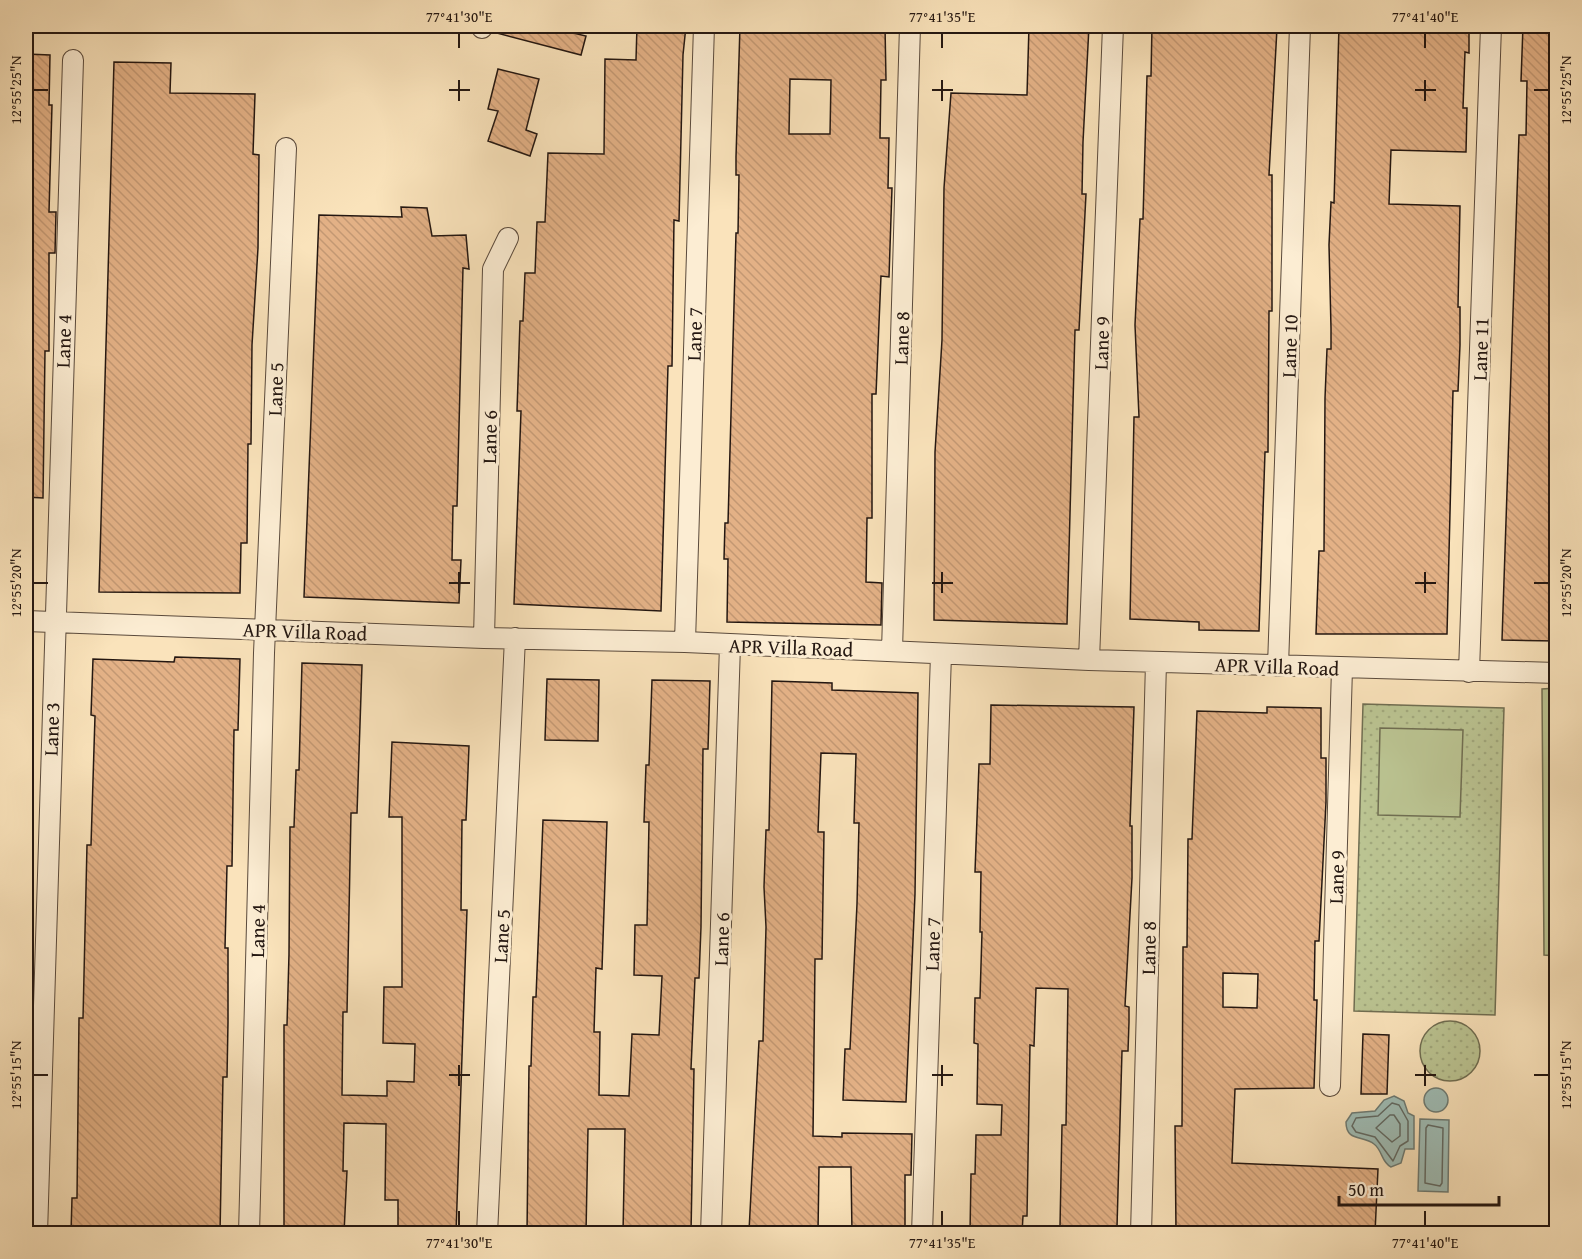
<svg xmlns="http://www.w3.org/2000/svg" width="1582" height="1259" viewBox="0 0 1582 1259" font-family="'Gentium Book Plus',serif">
<style>
.grass{fill:url(#grass-tufts);stroke:#706e52;stroke-width:1.5}
.park{fill:url(#park-dots);stroke:#706e52;stroke-width:1.5}
.pitch{fill:#bbc492;stroke:#706e52;stroke-width:1.5}
.water{fill:#9fbdb6;stroke:#6e7b74;stroke-width:1.5}
.lines{fill:none;stroke-linecap:round;stroke-linejoin:round}
.shore{stroke:#626a64;stroke-width:1.5}
.building{fill:url(#building-back-hatch);stroke:#241711;stroke-width:1.5;fill-rule:evenodd}
.street-casing{stroke:#5a4a3c;stroke-width:22}
.street{stroke:#fcedd3;stroke-width:20}
.ticks{fill:none;stroke:#241711;stroke-width:2}
.labels{text-anchor:middle;dominant-baseline:central;stroke-width:6;stroke-linejoin:round;paint-order:stroke}
.street-label{font-size:20px;fill:#241711;stroke:#fcedd3}
.neatline{fill:none;stroke:#241711;stroke-width:2}
.ticks-label{font-size:15px;text-anchor:middle;fill:#241711}
</style>
<defs>
<pattern id="grass-tufts" width="24" height="20" patternUnits="userSpaceOnUse" patternTransform="scale(1.5)"><rect width="24" height="20" fill="#bbc492"/><path d="M3 7l-1-3M5 7V3M7 7l1-3M15 17l-1-3M17 17v-4M19 17l1-3" fill="none" stroke="#a1a87d"/></pattern>
<pattern id="park-dots" width="8" height="8" patternUnits="userSpaceOnUse" patternTransform="scale(1.5)"><rect width="8" height="8" fill="#bbc492"/><path d="M2 2h.1M6 6h.1" fill="none" stroke="#a1a87d" stroke-width="1.8" stroke-linecap="round"/></pattern>
<pattern id="building-back-hatch" width="6" height="6" patternUnits="userSpaceOnUse" patternTransform="scale(1.5)"><rect width="6" height="6" fill="#e3b186"/><path d="M-1 5l2 2M0 0l6 6M5-1l2 2" fill="none" stroke="#c39873"/></pattern>
</defs>
<rect width="100%" height="100%" fill="#fae3bb"/>
<filter id="stains"><feTurbulence type="fractalNoise" baseFrequency=".00333" numOctaves="4"/><feColorMatrix values="0 0 0 0 .2 0 0 0 0 .09 0 0 0 0 .02 0 0 0 .5 -.17"/></filter>
<radialGradient id="worn" r=".72"><stop offset=".6" stop-color="#630" stop-opacity="0"/><stop offset="1" stop-color="#630" stop-opacity=".3"/></radialGradient>
<path class="grass" d="M 1556,688 L 1556,956 L 1544,955 L 1542,689 Z"/>
<path class="park" d="M 1363,704 L 1504,708 L 1495,1015 L 1354,1011 Z
M1420 1051a30 30 0 1 1 60 0a30 30 0 1 1-60 0Z"/>
<path class="pitch" d="M 1380,728 L 1463,730 L 1460,817 L 1378,815 Z"/>
<path class="water" d="M1424 1100a12 12 0 1 1 24 0a12 12 0 1 1-24 0Z
M 1394,1096 L 1404,1101 L 1408,1113 L 1414,1116 L 1414,1149 L 1405,1149 L 1401,1163 L 1391,1167 C 1381,1162 1383,1151 1374,1144 C 1363,1135 1346,1142 1346,1122 L 1352,1113 L 1375,1111 L 1384,1100 Z
M 1420,1119 L 1449,1120 L 1448,1192 L 1418,1191 Z"/>
<g class="lines">
<path class="shore" d="M 1392,1103 L 1399,1105 L 1408,1121 L 1408,1141 L 1400,1146 L 1393,1161 L 1375,1137 L 1356,1132 L 1352,1126 L 1356,1118 L 1378,1116 Z
M 1390,1115 L 1394,1115 L 1400,1124 L 1400,1136 L 1392,1142 L 1376,1128 Z
M 1428,1125 L 1443,1128 L 1442,1183 L 1440,1186 L 1425,1183 L 1426,1128 Z"/>
</g>
<path class="building" d="M 494,26 L 575,26 L 573,33 L 586,36 L 581,55 L 493,32 Z
M 637,26 L 686,26 L 683,55 L 679,221 L 674,220 L 672,366 L 668,366 L 661,611 L 514,604 L 521,411 L 517,411 L 520,321 L 523,321 L 525,273 L 535,273 L 537,222 L 545,222 L 548,153 L 604,154 L 605,59 L 636,60 Z
M 740,26 L 885,26 L 886,80 L 881,80 L 880,138 L 889,138 L 888,188 L 892,188 L 889,277 L 881,276 L 876,394 L 872,394 L 872,518 L 867,518 L 866,582 L 882,583 L 881,625 L 727,622 L 728,559 L 724,559 L 725,523 L 728,523 L 736,233 L 738,233 L 739,175 L 736,175 L 736,157 ZM 790,79 L 831,80 L 830,134 L 789,134 Z
M 1029,26 L 1089,26 L 1083,142 L 1082,194 L 1086,194 L 1079,330 L 1075,330 L 1067,624 L 934,620 L 935,452 L 942,340 L 944,188 L 951,93 L 1027,95 Z
M 1152,26 L 1277,28 L 1269,175 L 1272,175 L 1272,311 L 1269,311 L 1268,452 L 1265,452 L 1259,631 L 1199,630 L 1199,622 L 1130,619 L 1134,417 L 1139,417 L 1135,325 L 1140,219 L 1143,219 L 1147,76 L 1151,76 Z
M 1339,26 L 1469,26 L 1469,53 L 1465,52 L 1463,108 L 1467,108 L 1466,152 L 1391,150 L 1389,204 L 1460,206 L 1458,307 L 1460,307 L 1460,345 L 1458,391 L 1453,391 L 1447,634 L 1316,634 L 1319,551 L 1324,551 L 1325,398 L 1327,349 L 1331,349 L 1331,328 L 1329,245 L 1331,202 L 1334,203 Z
M 1523,26 L 1557,26 L 1557,496 L 1554,496 L 1557,641 L 1502,640 L 1519,135 L 1526,135 L 1527,81 L 1521,81 Z
M 26,54 L 50,55 L 49,105 L 52,105 L 49,212 L 56,212 L 55,253 L 49,253 L 49,351 L 45,351 L 43,498 L 26,497 Z
M 114,62 L 171,63 L 170,93 L 255,94 L 253,154 L 259,155 L 258,248 L 252,345 L 251,444 L 248,444 L 247,543 L 241,543 L 240,593 L 99,592 Z
M 498,69 L 539,79 L 526,130 L 537,134 L 530,156 L 488,141 L 498,111 L 488,109 Z
M 401,207 L 427,208 L 432,236 L 466,235 L 469,269 L 463,268 L 457,506 L 453,506 L 452,560 L 461,560 L 459,603 L 304,597 L 319,215 L 402,217 Z
M 175,657 L 240,659 L 238,730 L 234,730 L 232,866 L 227,866 L 225,948 L 228,948 L 228,1022 L 227,1077 L 223,1077 L 220,1233 L 71,1233 L 72,1198 L 77,1198 L 79,1018 L 83,1018 L 87,845 L 91,845 L 95,716 L 91,715 L 93,659 L 174,662 Z
M 302,663 L 362,665 L 357,813 L 351,813 L 347,1012 L 343,1012 L 342,1095 L 387,1096 L 387,1081 L 414,1082 L 415,1044 L 383,1043 L 384,987 L 402,987 L 402,817 L 389,817 L 392,742 L 469,746 L 466,820 L 462,820 L 461,910 L 467,910 L 456,1233 L 398,1233 L 398,1200 L 385,1200 L 386,1124 L 344,1123 L 343,1171 L 347,1171 L 344,1233 L 284,1233 L 284,1025 L 287,1025 L 289,954 L 290,827 L 294,827 L 296,770 L 299,770 Z
M 547,679 L 599,680 L 598,741 L 545,740 Z
M 652,680 L 710,681 L 708,749 L 703,749 L 701,927 L 699,978 L 695,978 L 691,1069 L 694,1069 L 691,1233 L 623,1233 L 625,1129 L 588,1129 L 586,1233 L 527,1233 L 529,1066 L 531,1066 L 533,997 L 536,997 L 543,820 L 607,822 L 602,969 L 596,968 L 594,1032 L 600,1032 L 599,1095 L 629,1096 L 632,1034 L 659,1035 L 662,976 L 634,975 L 635,925 L 647,925 L 649,822 L 644,822 L 646,765 L 649,765 Z
M 772,681 L 832,683 L 832,690 L 918,693 L 915,894 L 906,1102 L 843,1100 L 845,1049 L 850,1049 L 857,904 L 859,823 L 854,823 L 856,754 L 821,753 L 818,832 L 824,832 L 822,959 L 815,959 L 813,1136 L 842,1137 L 842,1133 L 912,1134 L 911,1175 L 905,1175 L 905,1233 L 852,1233 L 851,1167 L 819,1167 L 818,1232 L 749,1231 L 759,1041 L 763,1041 L 766,927 L 764,887 L 766,830 L 769,830 Z
M 991,705 L 1134,707 L 1130,826 L 1132,826 L 1132,878 L 1125,1006 L 1129,1007 L 1129,1022 L 1128,1051 L 1122,1051 L 1117,1227 L 1060,1226 L 1062,1125 L 1066,1125 L 1068,989 L 1036,988 L 1034,1046 L 1030,1045 L 1027,1216 L 1023,1216 L 1022,1233 L 970,1233 L 971,1174 L 975,1174 L 976,1135 L 1001,1135 L 1002,1105 L 977,1104 L 978,1044 L 974,1043 L 975,998 L 980,998 L 982,932 L 980,932 L 981,872 L 975,872 L 979,764 L 990,764 Z
M 1267,707 L 1321,708 L 1321,758 L 1326,758 L 1326,802 L 1319,941 L 1315,941 L 1314,1000 L 1317,1000 L 1314,1088 L 1235,1089 L 1232,1163 L 1378,1169 L 1375,1233 L 1176,1231 L 1175,1126 L 1182,1126 L 1183,947 L 1187,947 L 1188,839 L 1192,839 L 1197,711 L 1267,713 ZM 1223,973 L 1258,974 L 1257,1008 L 1223,1007 Z
M 1363,1034 L 1389,1035 L 1387,1094 L 1361,1094 Z"/>
<g class="lines">
<g class="street-casing">
<path id="street" d="M 482,28 L 482,26
M 26,621 L 484,638 L 685,642 L 1089,660 L 1556,673
M 484,638 L 493,269 L 508,238
M 685,642 L 704,26
M 892,651 L 910,26
M 1089,660 L 1113,26
M 1278,666 L 1300,26
M 1469,672 L 1491,26
M 1330,1086 L 1342,668
M 37,1234 L 73,60
M 249,1234 L 264,653 L 286,148
M 487,1234 L 515,638
M 711,1234 L 730,645
M 922,1234 L 941,654
M 1141,1234 L 1156,662"/>
</g>
<use href="#street" class="street"/>
</g>
<path class="ticks" d="M 459,33 L 459,48M 942,33 L 942,48M 1425,33 L 1425,48M 459,80 L 459,101M 942,80 L 942,101M 1425,80 L 1425,101M 33,90 L 48,90M 449,90 L 470,90M 932,90 L 953,90M 1415,90 L 1436,90M 1534,90 L 1549,90M 459,572 L 459,593M 942,572 L 942,593M 1425,572 L 1425,593M 33,583 L 48,583M 449,583 L 470,583M 932,583 L 953,583M 1415,583 L 1436,583M 1534,583 L 1549,583M 459,1065 L 459,1086M 942,1065 L 942,1086M 1425,1065 L 1425,1086M 33,1075 L 48,1075M 449,1075 L 470,1075M 932,1075 L 953,1075M 1415,1075 L 1436,1075M 1534,1075 L 1549,1075M 459,1211 L 459,1226M 942,1211 L 942,1226M 1425,1211 L 1425,1226"/>
<g class="labels">
<g class="street-label">
<text transform="translate(694 334) rotate(-88)">Lane 7</text>
<text transform="translate(901 338) rotate(-88)">Lane 8</text>
<text transform="translate(63 341) rotate(-88)">Lane 4</text>
<text transform="translate(1101 343) rotate(-88)">Lane 9</text>
<text transform="translate(1289 346) rotate(-88)">Lane 10</text>
<text transform="translate(1480 349) rotate(-88)">Lane 11</text>
<text transform="translate(275 389) rotate(-88)">Lane 5</text>
<text transform="translate(489 437) rotate(-89)">Lane 6</text>
<text transform="translate(305 631) rotate(2)">APR Villa Road</text>
<text transform="translate(791 647) rotate(2)">APR Villa Road</text>
<text transform="translate(1277 666) rotate(2)">APR Villa Road</text>
<text transform="translate(51 729) rotate(-88)">Lane 3</text>
<text transform="translate(1336 877) rotate(-88)">Lane 9</text>
<text transform="translate(257 931) rotate(-89)">Lane 4</text>
<text transform="translate(501 936) rotate(-87)">Lane 5</text>
<text transform="translate(721 939) rotate(-88)">Lane 6</text>
<text transform="translate(932 944) rotate(-88)">Lane 7</text>
<text transform="translate(1148 948) rotate(-89)">Lane 8</text>
</g>
</g>
<rect width="1582" height="1259" fill="none" stroke="#fae3bb" stroke-width="66"/>
<path d="M1339 1196v9h160v-9" fill="none" stroke="#241711" stroke-width="3"/>
<text x="1348" y="1196" font-size="18" fill="#241711" stroke="#fcedd3" stroke-width="4.5" paint-order="stroke">50 m</text>
<rect x="33" y="33" width="1516" height="1193" class="neatline"/>
<g class="ticks-label">
<text x="459" y="22">77°41'30"E</text>
<text x="942" y="22">77°41'35"E</text>
<text x="1425" y="22">77°41'40"E</text>
<text transform="translate(16 90) rotate(-90)" y="5">12°55'25"N</text>
<text transform="translate(1566 90) rotate(-90)" y="5">12°55'25"N</text>
<text transform="translate(16 583) rotate(-90)" y="5">12°55'20"N</text>
<text transform="translate(1566 583) rotate(-90)" y="5">12°55'20"N</text>
<text transform="translate(16 1075) rotate(-90)" y="5">12°55'15"N</text>
<text transform="translate(1566 1075) rotate(-90)" y="5">12°55'15"N</text>
<text x="459" y="1248">77°41'30"E</text>
<text x="942" y="1248">77°41'35"E</text>
<text x="1425" y="1248">77°41'40"E</text>
</g>
<rect width="100%" height="100%" filter="url(#stains)"/>
<rect width="100%" height="100%" fill="url(#worn)"/>
</svg>
